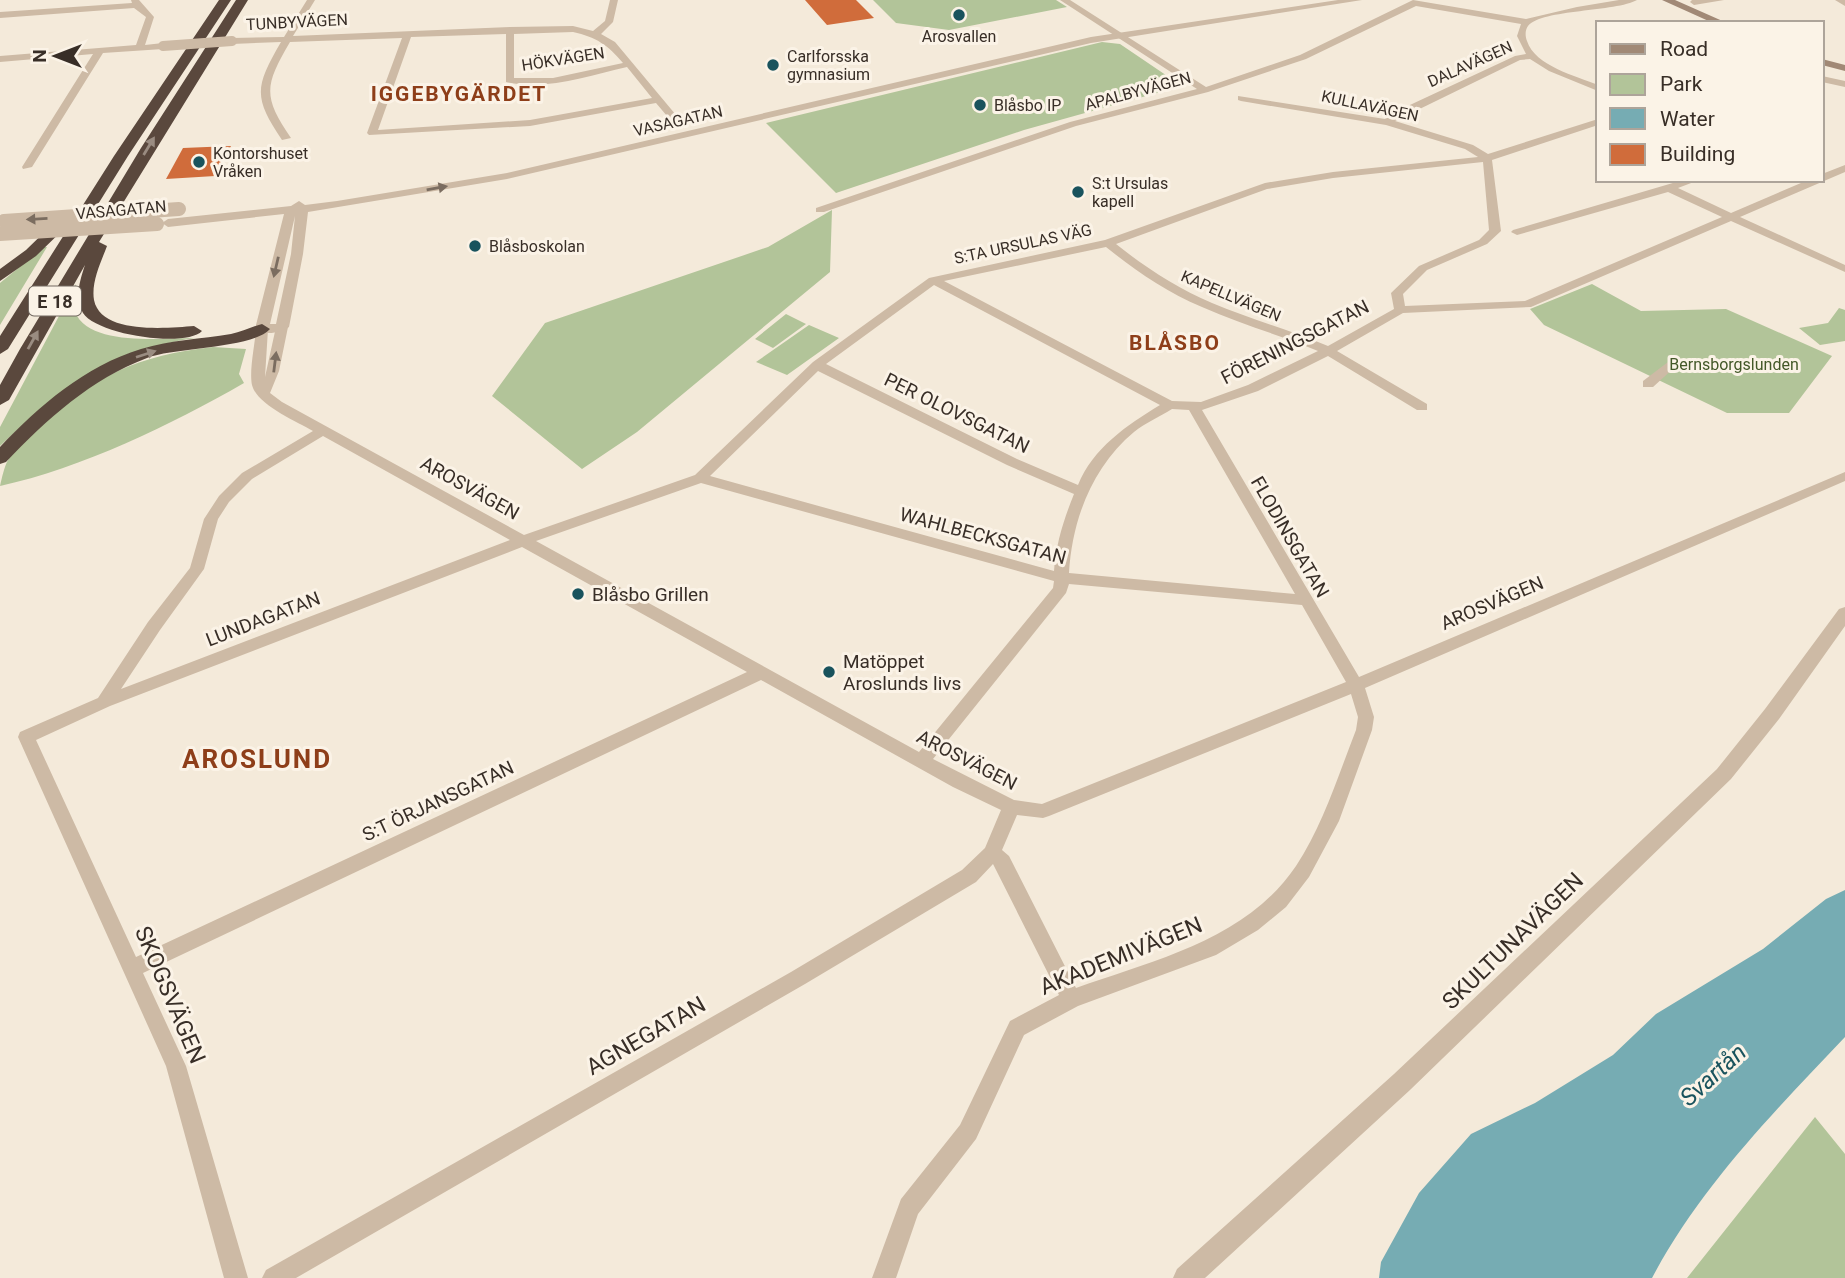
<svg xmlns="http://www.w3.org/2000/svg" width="1845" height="1278" viewBox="0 0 1845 1278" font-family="Roboto,sans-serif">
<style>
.green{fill:#b2c499}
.water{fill:#76acb3}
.building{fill:#d06c3b}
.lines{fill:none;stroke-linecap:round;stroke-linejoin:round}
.minor{fill:#cdbaa5;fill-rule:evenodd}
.tertiary{fill:#cdbaa5;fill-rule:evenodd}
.secondary{fill:#a18976;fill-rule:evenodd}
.motorway{fill:#5a483d;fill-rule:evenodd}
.minor-bridge{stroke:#cdbaa5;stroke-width:10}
.tertiary-bridge-far1{stroke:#cdbaa5;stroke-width:10}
.tertiary-bridge{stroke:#cdbaa5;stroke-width:14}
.oneway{fill:#9a8c81}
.oneway2{fill:#7b6d60}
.poi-dot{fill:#19535d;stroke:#fbf3e7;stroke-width:2.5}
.labels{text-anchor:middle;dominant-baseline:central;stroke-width:6;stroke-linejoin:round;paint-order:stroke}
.far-street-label{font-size:16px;fill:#382e27;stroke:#fbf3e7}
.far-poi-label{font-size:16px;fill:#382e27;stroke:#fbf3e7;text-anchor:start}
.far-park-label{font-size:16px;fill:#435828;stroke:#fbf3e7}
.shield{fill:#fbf3e7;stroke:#726961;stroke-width:2}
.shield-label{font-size:18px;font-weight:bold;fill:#382e27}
.street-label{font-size:19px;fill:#382e27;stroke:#fbf3e7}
.poi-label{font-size:19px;fill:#382e27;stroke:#fbf3e7;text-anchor:start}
.far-district-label{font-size:21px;font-weight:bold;letter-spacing:2px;fill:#8e3e19;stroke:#fbf3e7}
.near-street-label{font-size:23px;fill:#382e27;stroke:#fbf3e7}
.near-water-label{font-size:24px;font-style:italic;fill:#19535d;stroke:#fbf3e7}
.district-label{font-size:26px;font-weight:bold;letter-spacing:2px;fill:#8e3e19;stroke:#fbf3e7}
</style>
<rect width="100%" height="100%" fill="#f4eada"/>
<path class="green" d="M 873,0 L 1056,0 L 1067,7 L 949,30 L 896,23 Z
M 1102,42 L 1120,44 L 1182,86 L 1024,130 L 836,193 L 766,123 Z
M 832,210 L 830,272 L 637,432 L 582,469 L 492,396 L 545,323 L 768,247 Z
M 44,247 L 47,247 L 0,325 L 0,283 Z
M 76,284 C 75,292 72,305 75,312 C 89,347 164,338 195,338 C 105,352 65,386 0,446 L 0,427 Z
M 1592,284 L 1641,311 L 1726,309 L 1832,356 L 1789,413 L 1727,413 L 1544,325 L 1530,309 Z
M 1839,308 L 1845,310 L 1845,341 L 1820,345 L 1799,328 L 1828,323 Z
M 786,314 L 806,324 L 773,348 L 755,339 Z
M 809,325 L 839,338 L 787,375 L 756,362 Z
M 213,347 L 246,349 L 239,374 L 244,383 C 171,425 82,468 0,486 C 2,478 4,467 8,460 C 14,449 29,439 38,429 C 91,376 139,355 213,347 Z
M 1815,1117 L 1845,1154 L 1845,1278 L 1687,1278 Z"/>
<path class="water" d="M 1845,890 L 1845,1037 C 1774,1112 1701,1186 1652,1278 L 1379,1278 L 1381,1262 L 1419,1193 L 1471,1134 L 1535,1103 L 1613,1055 L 1656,1014 L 1763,949 L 1826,899 Z"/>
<path class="building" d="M 805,0 L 856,0 L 874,18 L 827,25 Z
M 231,146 L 215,176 L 166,179 L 183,148 Z"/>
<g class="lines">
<path class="minor" d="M 131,0 L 139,0 L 154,17 L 145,45 L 163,43 L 167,46 L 163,49 L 103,53 L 32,167 L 23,169 L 22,167 L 93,54 L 0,62 L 0,56 L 136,45 L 146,17 L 134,8 L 0,18 L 0,12 L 132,3 Z
M 307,0 L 315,0 L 293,36 L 510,27 L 573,26 L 593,31 L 605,21 L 610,0 L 618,0 L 613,22 L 601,34 L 615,42 L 686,127 L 678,129 L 656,103 L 530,126 L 369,135 L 367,133 L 402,38 L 290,42 C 265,85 262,96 291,138 L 282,140 C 253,97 255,87 281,42 L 232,44 L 228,41 L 232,38 L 284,37 ZM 573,32 C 596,37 608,45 623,63 L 553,78 L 514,78 L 514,34 ZM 506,34 L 506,82 C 547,91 587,76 627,67 L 652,98 L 530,120 L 378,130 L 411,37 Z
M 1060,0 L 1070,0 L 1206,87 L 1300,55 L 1413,0 L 1526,19 L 1577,7 L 1619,0 L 1637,0 C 1616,12 1542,9 1528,26 C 1525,30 1525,36 1527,41 C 1535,66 1576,76 1598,85 L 1598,91 L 1549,71 L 1530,59 L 1520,60 L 1395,121 L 1473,145 L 1488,154 L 1598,119 L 1598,125 L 1492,160 L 1501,231 L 1487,244 L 1427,270 L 1403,294 L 1405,306 L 1525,301 L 1722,217 L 1668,192 L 1517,235 L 1511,232 L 1513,230 L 1683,180 L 1699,180 L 1678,188 L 1731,213 L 1808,180 L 1822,180 L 1822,174 L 1845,165 L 1845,172 L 1740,217 L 1845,265 L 1845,272 L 1731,221 L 1531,307 L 1403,313 L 1337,351 L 1427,404 L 1427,410 L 1417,410 L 1328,356 L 1258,391 L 1202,410 L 1359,677 L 1845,472 L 1845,481 L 1365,688 L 1374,717 L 1372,730 L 1339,821 L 1309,877 L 1286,907 L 1258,930 L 1216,955 L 1078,1006 L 1024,1035 L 976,1139 L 918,1214 L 896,1278 L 872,1278 L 901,1199 L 960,1125 L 1010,1021 L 1059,995 L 993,864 L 976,882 L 805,984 L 296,1278 L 262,1278 L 266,1270 L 791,972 L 962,870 L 985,848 L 1001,810 L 953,787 L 761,680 L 143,973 L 186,1066 L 248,1278 L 224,1278 L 166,1066 L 18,737 L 20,732 L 98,698 L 148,622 L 190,568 L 204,519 L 219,496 L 242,473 L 313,431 C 296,421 257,405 252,385 C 249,371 255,344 256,329 L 262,325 L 268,329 L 265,377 L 276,327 L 282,323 L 288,327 L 279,371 L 270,393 L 282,402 L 524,535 L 695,475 L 813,362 L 929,278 L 1105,240 L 1265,183 L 1333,172 L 1478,157 L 1465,149 L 1386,125 L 1241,101 L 1238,100 L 1238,96 L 1385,119 L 1397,111 L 1515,56 L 1526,54 L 1517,36 L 1521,24 L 1416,6 L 1306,59 L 1208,92 L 1076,126 L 824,212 L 816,212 L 816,208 L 1070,122 L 1197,89 ZM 1483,162 L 1489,230 L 1479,240 L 1419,266 L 1391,293 L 1394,309 L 1328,346 C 1290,330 1250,319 1212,303 C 1177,288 1146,268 1116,244 L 1267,189 L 1333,178 ZM 1106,247 C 1136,271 1166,292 1202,307 C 1240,324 1280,335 1318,351 L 1248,385 L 1201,402 L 1172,401 L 944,281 ZM 934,285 L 1160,405 C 1127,425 1093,448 1078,485 L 1017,459 L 826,364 ZM 818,371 L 1007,465 L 1074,494 C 1064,519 1056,543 1054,571 L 710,476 ZM 1172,409 L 1189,410 L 1295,594 L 1069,573 C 1072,520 1092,467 1134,432 C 1145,423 1159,417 1172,409 ZM 323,436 L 510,540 L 121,689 L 160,630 L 204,569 L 218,519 L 229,502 L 252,479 ZM 701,483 L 1054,581 L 1053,588 L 919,752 L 536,541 ZM 522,547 L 747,672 L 136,957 L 36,740 L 110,706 ZM 1069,584 L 1302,605 L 1346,682 L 1042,804 L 1014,800 L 933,759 L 1066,593 ZM 1351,694 L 1358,717 L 1356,730 C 1338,776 1323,825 1296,866 C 1246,940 1154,960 1076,988 L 1009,856 L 1002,850 L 1017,815 L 1043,818 L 1049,816 Z
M 1692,0 L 1724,0 L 1694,5 L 1690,2 Z
M 1835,0 L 1845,0 L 1845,6 Z
M 1822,76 L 1845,81 L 1845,87 L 1822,82 Z
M 1672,359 L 1676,360 L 1676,366 L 1653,387 L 1643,387 L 1643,381 Z"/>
<path class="tertiary" d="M 1338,0 L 1362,0 L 1091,43 L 507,179 L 308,212 L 303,254 L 289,327 C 282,333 263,336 255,329 L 284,214 L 168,227 L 162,223 L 168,219 L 291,206 L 299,201 L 305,205 L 337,201 L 507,173 L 1091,37 ZM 295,216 L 291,254 L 276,324 L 270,324 Z
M 1845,607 L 1845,626 L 1779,719 L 1731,779 L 1410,1090 L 1205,1278 L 1173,1278 L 1177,1269 L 1394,1074 L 1717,769 L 1765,709 L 1839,609 Z"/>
<path class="secondary" d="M 1662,0 L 1675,0 L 1727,23 L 1713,23 Z
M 1822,59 L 1845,65 L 1845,71 L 1822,65 Z"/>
<path class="motorway" d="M 219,0 L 231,0 L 128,156 L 8,349 L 0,354 L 0,336 L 114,156 Z
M 236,0 L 248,0 L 99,242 L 107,246 C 101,262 91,282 94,300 C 101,335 168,328 194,326 L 202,331 C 186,348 97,335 83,313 C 74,299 80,280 85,265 L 9,400 L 0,405 L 0,385 L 20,349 L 141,148 Z
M 66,215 L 73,219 L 71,222 L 36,256 L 0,281 L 0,269 L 26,250 L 61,216 Z
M 262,324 L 270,329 C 252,349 176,347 147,358 C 91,379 47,419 6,462 L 0,464 L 0,447 C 39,406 85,366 141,349 C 171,340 201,339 231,334 C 242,332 251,327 262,324 Z"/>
<path class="minor-bridge" d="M 163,46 L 232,41"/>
<path class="tertiary-bridge-far1" d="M 164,210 L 179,209"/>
<path class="tertiary-bridge" d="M 4,221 L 179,209
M 0,234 L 157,224"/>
</g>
<defs><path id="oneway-solid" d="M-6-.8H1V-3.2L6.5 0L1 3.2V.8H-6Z" transform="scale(1.75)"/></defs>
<g class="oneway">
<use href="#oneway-solid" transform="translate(149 146) rotate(-59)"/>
<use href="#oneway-solid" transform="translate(33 340) rotate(-61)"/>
<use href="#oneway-solid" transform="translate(146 354) rotate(-18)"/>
</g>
<g class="oneway2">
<use href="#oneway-solid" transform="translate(437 188) rotate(-10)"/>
<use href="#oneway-solid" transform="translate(37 219) rotate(177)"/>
<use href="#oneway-solid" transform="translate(276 267) rotate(103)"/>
<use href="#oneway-solid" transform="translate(275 362) rotate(-83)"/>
</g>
<g class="poi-dot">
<circle cx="959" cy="15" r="7"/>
<circle cx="773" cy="65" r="7"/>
<circle cx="980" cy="105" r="7"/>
<circle cx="199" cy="162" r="7"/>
<circle cx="1078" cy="192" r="7"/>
<circle cx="475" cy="246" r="7"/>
<circle cx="578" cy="594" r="7"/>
<circle cx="829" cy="672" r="7"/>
</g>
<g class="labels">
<g class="far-street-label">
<text transform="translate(297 22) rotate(-3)">TUNBYVÄGEN</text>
<text transform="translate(563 59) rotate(-9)">HÖKVÄGEN</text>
<text transform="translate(1470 64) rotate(-24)">DALAVÄGEN</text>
<text transform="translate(1138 91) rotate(-15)">APALBYVÄGEN</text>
<text transform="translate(1370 106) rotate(12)">KULLAVÄGEN</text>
<text transform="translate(678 121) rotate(-13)">VASAGATAN</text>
<text transform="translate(121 210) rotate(-5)">VASAGATAN</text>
<text transform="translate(1023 244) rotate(-12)">S:TA URSULAS VÄG</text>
<text transform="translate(1231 296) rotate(23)">KAPELLVÄGEN</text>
</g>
<g class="far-poi-label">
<text x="959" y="36" text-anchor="middle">Arosvallen</text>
<text x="787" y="56">Carlforsska<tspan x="787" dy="18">gymnasium</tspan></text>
<text x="994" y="105">Blåsbo IP</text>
<text x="213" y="153">Kontorshuset<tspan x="213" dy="18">Vråken</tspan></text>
<text x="1092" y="183">S:t Ursulas<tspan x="1092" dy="18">kapell</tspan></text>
<text x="489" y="246">Blåsboskolan</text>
</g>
<g class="far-park-label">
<text x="1734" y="364">Bernsborgslunden</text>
</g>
<rect class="shield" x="29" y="286.5" width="52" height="29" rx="5"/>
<g class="shield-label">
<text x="55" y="301">E 18</text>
</g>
<g class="street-label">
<text transform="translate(1295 342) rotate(-27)">FÖRENINGSGATAN</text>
<text transform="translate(957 413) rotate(26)">PER OLOVSGATAN</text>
<text transform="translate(470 488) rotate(29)">AROSVÄGEN</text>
<text transform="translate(983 536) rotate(15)">WAHLBECKSGATAN</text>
<text transform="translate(1290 537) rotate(60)">FLODINSGATAN</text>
<text transform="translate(1492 603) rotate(-23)">AROSVÄGEN</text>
<text transform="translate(263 619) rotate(-21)">LUNDAGATAN</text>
<text transform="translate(967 760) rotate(27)">AROSVÄGEN</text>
<text transform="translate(438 801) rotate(-25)">S:T ÖRJANSGATAN</text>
</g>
<g class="poi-label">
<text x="592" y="594">Blåsbo Grillen</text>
<text x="843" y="661">Matöppet<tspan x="843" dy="22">Aroslunds livs</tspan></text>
</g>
<g class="far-district-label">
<text x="459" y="94">IGGEBYGÄRDET</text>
<text x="1175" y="343">BLÅSBO</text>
</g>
<g class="near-street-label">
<text transform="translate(1513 941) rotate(-44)">SKULTUNAVÄGEN</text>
<text transform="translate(1121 956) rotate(-22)">AKADEMIVÄGEN</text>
<text transform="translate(170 995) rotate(67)">SKOGSVÄGEN</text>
<text transform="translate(646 1036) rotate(-30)">AGNEGATAN</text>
</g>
<g class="near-water-label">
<text transform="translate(1713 1075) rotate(-42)">Svartån</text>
</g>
<g class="district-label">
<text x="257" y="759">AROSLUND</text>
</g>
</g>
<rect x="1596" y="21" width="228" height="161" fill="#fbf3e7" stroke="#ada49a" stroke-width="2"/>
<rect x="1610" y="44" width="35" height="10" fill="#a18976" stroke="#ada49a" stroke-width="2"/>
<text x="1660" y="56" font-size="21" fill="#382e27">Road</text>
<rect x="1610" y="74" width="35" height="21" fill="#b2c499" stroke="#ada49a" stroke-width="2"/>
<text x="1660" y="91" font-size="21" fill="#382e27">Park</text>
<rect x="1610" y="108" width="35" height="21" fill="#76acb3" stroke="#ada49a" stroke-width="2"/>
<text x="1660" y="126" font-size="21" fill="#382e27">Water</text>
<rect x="1610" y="144" width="35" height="21" fill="#d06c3b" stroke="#ada49a" stroke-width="2"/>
<text x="1660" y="161" font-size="21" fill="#382e27">Building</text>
<g transform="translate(56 56) rotate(270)" stroke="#fbf3e7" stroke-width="5" paint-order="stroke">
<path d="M0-5L12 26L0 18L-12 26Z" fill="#382e27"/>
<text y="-10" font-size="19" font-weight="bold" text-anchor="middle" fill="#382e27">N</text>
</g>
</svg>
